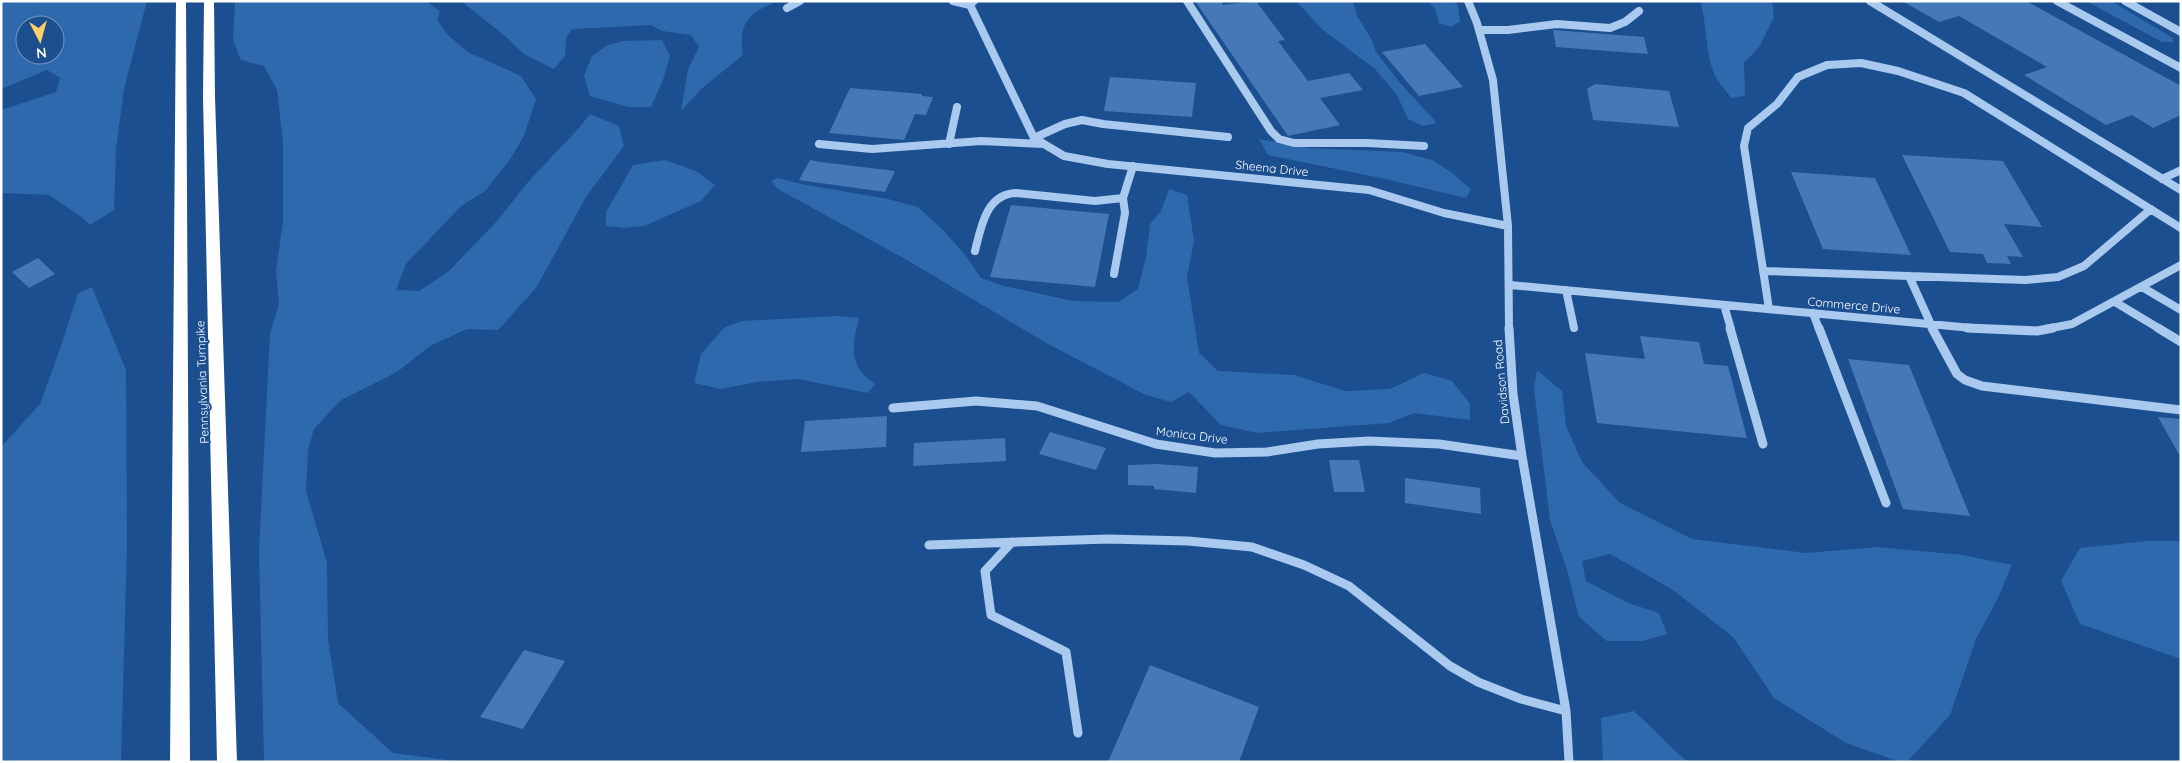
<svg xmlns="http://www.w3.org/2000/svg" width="2182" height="763" viewBox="0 0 2182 763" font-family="Quicksand,sans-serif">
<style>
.green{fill:#2e69ad;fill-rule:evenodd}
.building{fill:#4478b7}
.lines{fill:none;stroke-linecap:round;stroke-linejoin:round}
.minor-far1{stroke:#a9c9ee;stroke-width:8}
.minor{stroke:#a9c9ee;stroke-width:9}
.highway{fill:#fff;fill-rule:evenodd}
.labels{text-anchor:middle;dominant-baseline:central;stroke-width:4;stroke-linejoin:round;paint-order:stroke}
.street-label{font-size:12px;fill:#fff;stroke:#1b4f8f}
</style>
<rect width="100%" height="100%" fill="#1b4f8f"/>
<path class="green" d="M 147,1 L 124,89 L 116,149 L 114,210 L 90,225 L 80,216 L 49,195 L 1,193 L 1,110 L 56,92 L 60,78 L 47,70 L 1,89 L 1,2 ZM 25,25 L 55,25 L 55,55 L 25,55 Z
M 235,1 L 426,1 L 440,11 L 437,20 L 448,35 L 468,52 L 521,76 L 536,99 L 524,136 L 509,161 L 485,191 L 461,206 L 406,264 L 396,290 L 419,291 L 448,272 L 498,220 L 528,182 L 578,129 L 590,114 L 619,126 L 624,146 L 586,197 L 536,288 L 498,330 L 467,329 L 430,346 L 397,372 L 341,400 L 314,429 L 308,450 L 306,491 L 327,563 L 328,640 L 338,703 L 393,753 L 463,762 L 264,762 L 259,550 L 270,334 L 279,304 L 276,271 L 283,222 L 283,141 L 277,90 L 264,66 L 241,60 L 233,40 Z
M 461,1 L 778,1 C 748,13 738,23 743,55 L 701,89 L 681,111 L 688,69 L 699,47 L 691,35 L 662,31 L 651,25 L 572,29 L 566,38 L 565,56 L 554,69 L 524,54 L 505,36 Z
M 1296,1 L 1353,1 L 1357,16 L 1372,40 L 1376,52 L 1401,84 L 1437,123 L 1423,126 L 1408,119 L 1397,95 L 1375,69 L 1323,30 Z
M 1428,1 L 1453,1 L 1458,5 L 1460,21 L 1451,27 L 1439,23 L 1435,9 Z
M 1700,1 L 1772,1 L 1774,17 L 1759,47 L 1744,63 L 1745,96 L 1731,98 C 1727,92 1721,85 1717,79 C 1704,56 1708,26 1700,1 Z
M 2086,1 L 2111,1 L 2173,38 L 2173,42 L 2162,42 Z
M 662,40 L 670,56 L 663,80 L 651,107 L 628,107 L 590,96 L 584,76 L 592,56 L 606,46 L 622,41 Z
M 1259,139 L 1309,148 L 1402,152 L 1432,160 L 1451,172 L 1471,189 L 1466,198 L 1381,178 L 1268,155 Z
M 665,160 L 696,171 L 715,185 L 701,201 L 644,226 L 624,228 L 606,226 L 606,212 L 633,165 Z
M 778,178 L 801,184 L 888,199 L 918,207 L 944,231 L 966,256 L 981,278 L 1004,286 L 1073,301 L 1118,302 L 1138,289 L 1146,257 L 1150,224 L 1161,211 L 1169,189 L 1187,195 L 1194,241 L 1187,277 L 1199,353 L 1218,371 L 1294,375 L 1345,391 L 1390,389 L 1424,373 L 1452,381 L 1470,404 L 1470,420 L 1414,413 L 1389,423 L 1257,433 L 1221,425 L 1189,392 L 1171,402 L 1146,395 L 1048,344 L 907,260 L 778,189 L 771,181 Z
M 92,287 L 126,370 L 127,544 L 121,762 L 1,762 L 1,447 L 40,404 L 61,346 L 78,293 Z
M 837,316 L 859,318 C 852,346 848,366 875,384 L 868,393 L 798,379 L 757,382 L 721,389 L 694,383 L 701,354 L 725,327 L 742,321 Z
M 1537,370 L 1562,391 L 1566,426 L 1582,462 L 1620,503 L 1692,539 L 1806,553 L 1877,547 L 1963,555 L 2012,565 L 1998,598 L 1976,639 L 1950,715 L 1907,762 L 1900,762 L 1846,743 L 1774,698 L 1733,637 L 1673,590 L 1610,554 L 1582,561 L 1586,581 L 1628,603 L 1659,613 L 1667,634 L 1643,641 L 1607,641 L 1579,617 L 1567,570 L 1550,520 L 1534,389 Z
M 2147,541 L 2181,541 L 2181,659 L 2080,624 L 2061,581 L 2080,548 Z
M 1634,711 L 1687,762 L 1603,762 L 1601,718 Z"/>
<path class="building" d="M 1195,1 L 1221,1 L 1223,5 L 1256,1 L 1285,40 L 1278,41 L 1308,81 L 1349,73 L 1363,90 L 1320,98 L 1340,125 L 1288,136 Z
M 1902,1 L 2026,1 L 2181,86 L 2181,115 L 2153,128 L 2132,115 L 2106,125 L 2024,75 L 2047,67 L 1959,16 L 1939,22 Z
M 1553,30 L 1644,37 L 1648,54 L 1556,47 Z
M 1425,44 L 1463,87 L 1419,96 L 1382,52 Z
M 1110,77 L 1196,83 L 1192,117 L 1104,111 Z
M 1595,84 L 1669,91 L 1679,127 L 1593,120 L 1587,89 Z
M 850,88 L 922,94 L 922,96 L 933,97 L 926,115 L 915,114 L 904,140 L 829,133 Z
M 1902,155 L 2003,161 L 2042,227 L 2004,224 L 2023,257 L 2007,256 L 2011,264 L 1987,263 L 1983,254 L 1950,252 Z
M 810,160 L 821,162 L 895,171 L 885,192 L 799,180 Z
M 1791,172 L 1875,178 L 1911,255 L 1823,249 Z
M 1011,205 L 1109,214 L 1095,287 L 990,277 Z
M 38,258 L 55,274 L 29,288 L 12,272 Z
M 1640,336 L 1699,342 L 1704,364 L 1728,366 L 1747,438 L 1597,423 L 1585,353 L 1645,359 Z
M 1848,359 L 1909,365 L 1970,516 L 1903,509 Z
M 887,416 L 886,447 L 801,452 L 805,421 Z
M 2158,417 L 2181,419 L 2181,458 Z
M 1050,432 L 1106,448 L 1096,470 L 1039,454 Z
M 1005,438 L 1006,461 L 913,466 L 914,443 Z
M 1329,460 L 1359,460 L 1365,492 L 1334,492 Z
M 1157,464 L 1198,467 L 1196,493 L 1154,489 L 1154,486 L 1128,485 L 1128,465 Z
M 1405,478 L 1480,488 L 1481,514 L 1405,503 Z
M 524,650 L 565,661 L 523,729 L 480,717 Z
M 1150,665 L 1259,707 L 1239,762 L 1108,762 Z"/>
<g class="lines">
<path class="minor-far1" d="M 953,1 L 970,5
M 974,1 L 970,5 L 1034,138
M 1187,1 L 1271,131 L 1279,139 L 1294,143 L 1367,143 L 1424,146
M 1468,1 L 1477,23 L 1493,80 L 1508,226 L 1509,329
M 1870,1 L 2181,190
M 2057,1 L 2181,68
M 2125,1 L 2181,32
M 787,8 L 800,1
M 1479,30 L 1508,30 L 1557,24 L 1610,28 L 1625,22 L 1639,11
M 1034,138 L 1064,156 L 1108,164 L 1369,190 L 1444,213 L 1508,226
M 1034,138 L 1065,124 L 1082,120 L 1103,124 L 1228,137
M 819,144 L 872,149 L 981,141 L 1044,144
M 949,144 L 957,107
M 2162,179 L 2181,170
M 975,251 C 981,227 986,194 1016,193 L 1095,201 L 1123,198
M 1763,271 L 2025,280 L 2058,277 L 2084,266 L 2151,209
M 1114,274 L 1125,213 L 1123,198 L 1133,166
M 1909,276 L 1933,329
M 1510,285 L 1983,329
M 2142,287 L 2181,310
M 1566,290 L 1574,328
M 2115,302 L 2160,329
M 1724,305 L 1731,329
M 1769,309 L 1744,146 L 1748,128 L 1777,104 L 1798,77 L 1827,65 L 1861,63 L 1898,71 L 1964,93 L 2181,228
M 1813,313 L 1819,329
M 2046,329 L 2072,324 L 2181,265"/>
<path class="minor" d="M 1509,328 L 1513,394 L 1522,456 L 1566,711 L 1569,762
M 1730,328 L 1763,444
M 1819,328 L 1886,503
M 1932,328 L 1957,374 L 1965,380 L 1982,386 L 2181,410
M 1967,328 L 2037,331 L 2053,328
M 2158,328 L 2181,342
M 893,408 L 976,401 L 1037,406 L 1156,444 L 1215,453 L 1267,452 L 1318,444 L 1369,441 L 1439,444 L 1522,456
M 1012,542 L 985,571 L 991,615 L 1066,652 L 1078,733
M 929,545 L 1108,539 L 1188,541 L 1252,547 L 1304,565 L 1349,586 L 1450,666 L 1478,682 L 1521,699 L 1566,711"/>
<path class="highway" d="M 176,1 L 186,1 L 190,762 L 170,762 Z
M 204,1 L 214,1 L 215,97 L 237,762 L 217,762 L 203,97 Z"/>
</g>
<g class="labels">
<g class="street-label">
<text transform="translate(1272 168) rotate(6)">Sheena Drive</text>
<text transform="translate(1854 305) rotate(5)">Commerce Drive</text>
<text transform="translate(202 382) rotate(-92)">Pennsylvania Turnpike</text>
<text transform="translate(1501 382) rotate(-95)">Davidson Road</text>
<text transform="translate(1192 435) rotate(7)">Monica Drive</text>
</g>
</g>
<rect width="2182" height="763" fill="none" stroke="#ffffff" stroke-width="5"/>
<g transform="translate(40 40) rotate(174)"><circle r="24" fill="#1b4f8f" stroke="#7695bc"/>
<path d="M0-4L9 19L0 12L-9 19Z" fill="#ffd166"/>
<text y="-8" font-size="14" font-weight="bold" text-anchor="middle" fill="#ffffff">N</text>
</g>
</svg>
